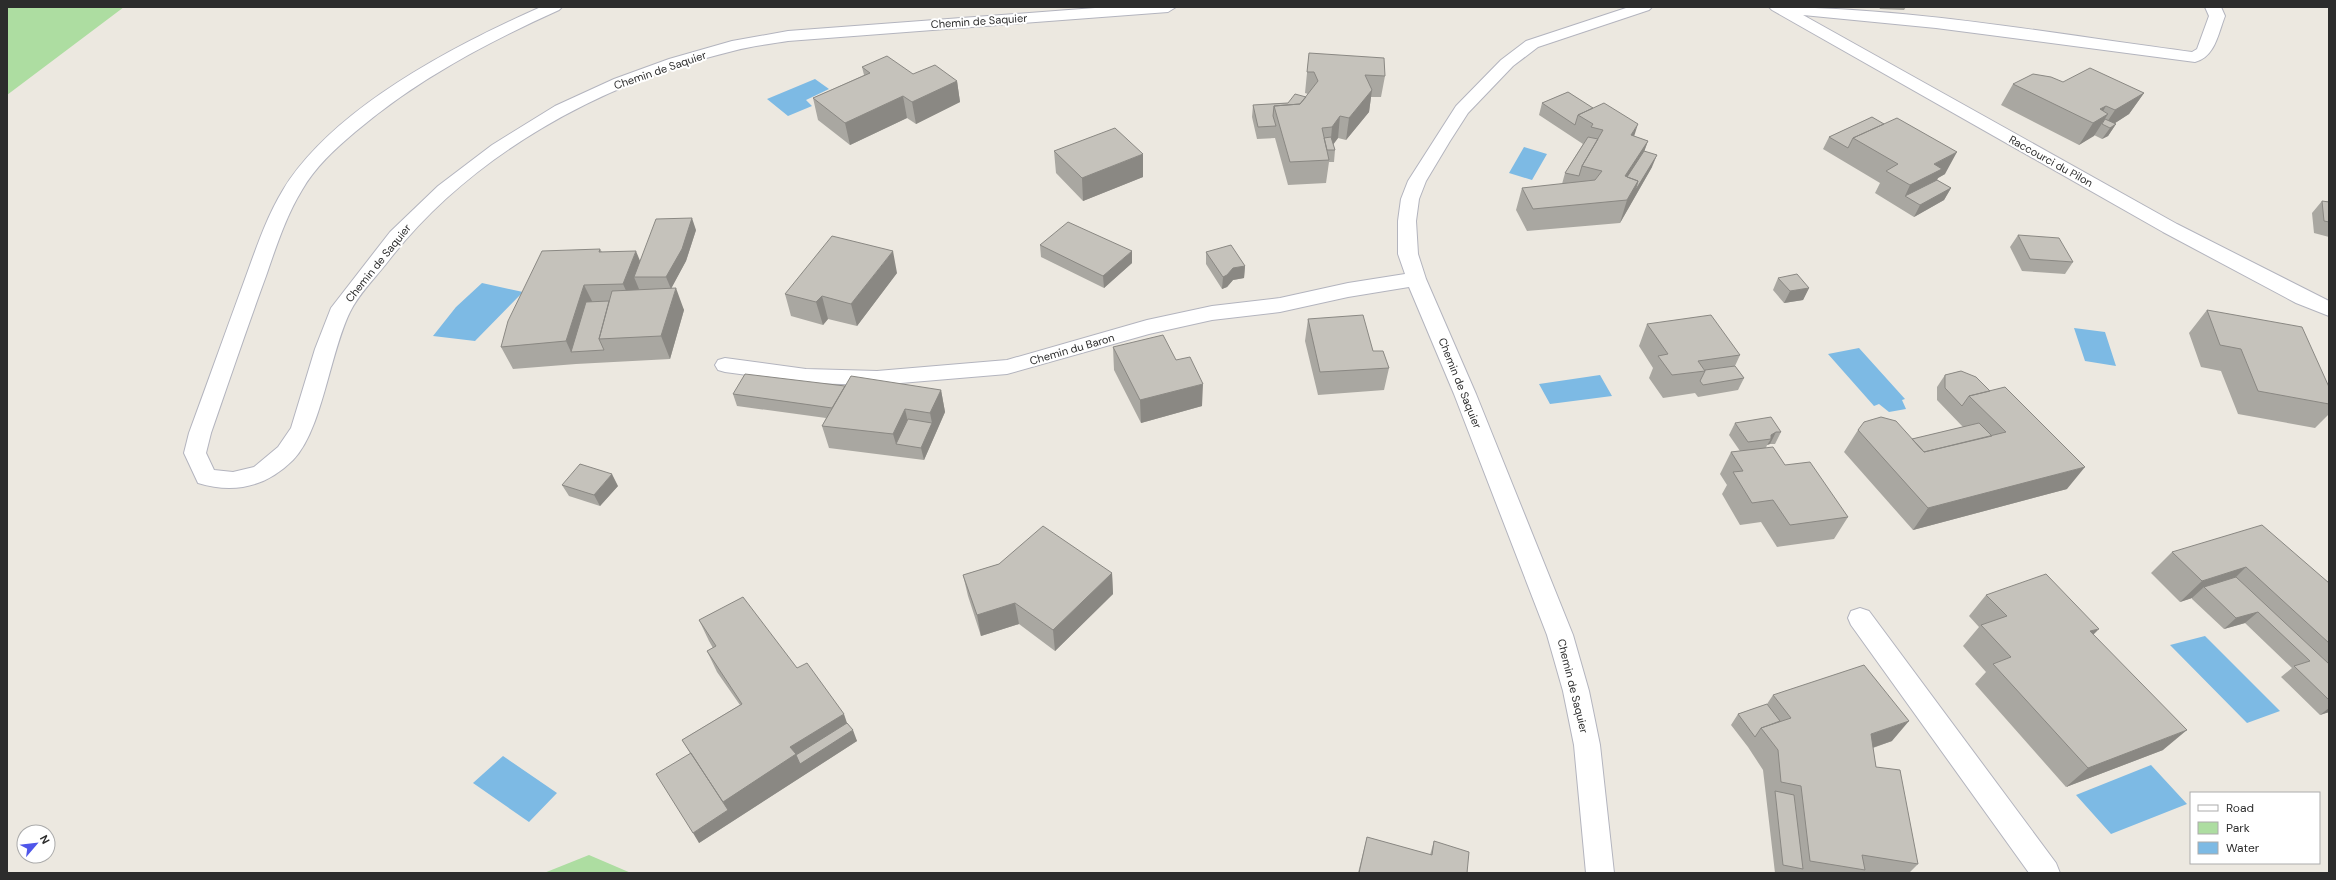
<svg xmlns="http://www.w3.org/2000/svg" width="2336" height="880" viewBox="0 0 2336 880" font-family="'DM Sans',sans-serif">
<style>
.green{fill:#addda1}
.water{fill:#7dbae4}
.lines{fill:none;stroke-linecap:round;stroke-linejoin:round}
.minor-casing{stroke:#b3b4be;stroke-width:2}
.minor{fill:#fff;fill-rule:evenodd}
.wall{fill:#a9a7a1}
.shaded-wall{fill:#8a8883}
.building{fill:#c5c2bb;stroke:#8a8883}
.labels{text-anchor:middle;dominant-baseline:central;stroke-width:4;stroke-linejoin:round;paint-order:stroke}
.street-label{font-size:11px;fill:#2c2c2c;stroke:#fff}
</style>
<rect width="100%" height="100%" fill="#ece8e0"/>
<path class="green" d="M 7,7 L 124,7 L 7,95 Z
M 589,855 L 631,873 L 544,873 Z"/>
<path class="water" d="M 815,79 L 829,89 L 806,100 L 812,106 L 788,116 L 767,99 Z
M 1524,147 L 1547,154 L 1532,180 L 1509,173 Z
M 482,283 L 523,292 L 475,341 L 433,336 L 456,307 Z
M 2074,328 L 2105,332 L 2116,366 L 2085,361 Z
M 1859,348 L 1905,399 L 1902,400 L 1906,409 L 1889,412 L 1879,404 L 1874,406 L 1828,354 Z
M 1600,375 L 1612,396 L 1550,404 L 1539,384 Z
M 2205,636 L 2280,711 L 2247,723 L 2170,645 Z
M 503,756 L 557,793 L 529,822 L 473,783 Z
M 2151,765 L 2187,804 L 2111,834 L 2076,795 Z"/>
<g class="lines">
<g class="minor-casing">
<path id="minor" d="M 541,7 L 562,7 L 559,10 C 486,43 416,80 355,132 C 335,149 315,167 302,190 C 286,216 276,247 266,276 C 247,328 229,381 211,433 L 206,453 L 214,470 L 233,472 L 254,467 L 278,447 L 291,428 L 315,349 L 331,308 L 390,232 L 438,186 L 492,145 L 555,106 L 614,79 L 669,59 L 732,41 L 788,31 L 1108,7 L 1176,7 L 1168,12 L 788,41 C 770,44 751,46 733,51 C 601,83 469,155 386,264 C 374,279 358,295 350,312 C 330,352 322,431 293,460 C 266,487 234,494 198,483 L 184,453 L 189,433 C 208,382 226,330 245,279 C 256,249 266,218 283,190 C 333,108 455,45 541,7 Z
M 1629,7 L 1652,7 L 1649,10 L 1538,47 L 1513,66 L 1468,113 L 1450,141 L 1426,181 L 1419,199 L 1416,221 L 1418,254 L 1426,279 L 1476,394 L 1573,635 L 1589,691 L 1600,745 L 1614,873 L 1586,873 L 1574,745 L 1563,691 L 1547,635 L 1454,394 L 1409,287 L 1348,297 L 1280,312 L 1212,320 L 1149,334 L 1007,374 L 877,385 L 806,383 L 725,372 L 718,370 L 715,365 L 718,360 L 725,358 L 806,369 L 877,371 L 1007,360 L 1147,320 L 1212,306 L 1280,298 L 1348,283 L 1405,274 L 1398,254 L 1398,221 L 1401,199 L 1408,181 L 1456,106 L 1501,60 L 1526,41 Z
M 1769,7 C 1908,7 2054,34 2192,52 L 2197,49 L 2209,16 L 2205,7 L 2221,7 L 2225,16 C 2218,34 2215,57 2195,62 L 1936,28 L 1803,15 L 2177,224 L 2329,301 L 2329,316 L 2296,303 L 2163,232 L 1772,10 Z
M 1860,608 L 1869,611 L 2056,863 L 2060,873 L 2029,873 L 1851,625 L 1848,618 L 1851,611 Z"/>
</g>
<use href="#minor" class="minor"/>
</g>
<path class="wall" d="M 1879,7 L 1906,7 L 1904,10 L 1880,9 Z
M 1309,53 L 1385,76 L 1381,97 L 1371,97 L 1369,112 L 1346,140 L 1338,138 L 1333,144 L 1335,150 L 1334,162 L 1329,162 L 1326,183 L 1288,185 L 1275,138 L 1257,139 L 1252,117 L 1253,105 L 1288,103 L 1306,97 L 1308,94 L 1305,93 Z
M 862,67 L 957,81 L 960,102 L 916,124 L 907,118 L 850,145 L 818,120 L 813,98 L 864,75 Z
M 2063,82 L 2144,93 L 2129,114 L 2115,123 L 2116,124 L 2108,136 L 2102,139 L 2094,135 L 2079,145 L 2001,105 L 2013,84 Z
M 1568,92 L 1634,136 L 1648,141 L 1644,151 L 1652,167 L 1620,223 L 1527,231 L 1516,210 L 1522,188 L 1562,184 L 1565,173 L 1583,144 L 1539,115 L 1542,103 Z
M 1872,117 L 1945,174 L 1938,178 L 1937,180 L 1951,188 L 1944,200 L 1914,217 L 1875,193 L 1880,183 L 1823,149 L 1829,137 Z
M 1054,151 L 1143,177 L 1083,201 L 1056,173 Z
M 2322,201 L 2329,202 L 2329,237 L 2314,233 L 2312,213 Z
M 696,230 L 686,261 L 671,288 L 684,310 L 670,359 L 576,364 L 513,369 L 501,347 L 600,249 L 602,252 L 640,262 Z
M 2018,235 L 2073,262 L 2065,274 L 2022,271 L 2010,247 Z
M 1040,245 L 1132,263 L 1104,288 L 1041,257 Z
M 1206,252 L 1245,266 L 1244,278 L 1233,280 L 1227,287 L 1222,289 L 1206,264 Z
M 897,273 L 857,326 L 828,319 L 823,325 L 791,316 L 785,294 Z
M 1778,278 L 1809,288 L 1803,300 L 1784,303 L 1773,290 Z
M 2207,310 L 2329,387 L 2329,414 L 2315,428 L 2238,414 L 2221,371 L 2201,367 L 2189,333 Z
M 1308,319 L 1389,368 L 1384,390 L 1318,395 L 1305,341 Z
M 1647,324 L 1740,355 L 1735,366 L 1744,378 L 1738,390 L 1698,397 L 1695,393 L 1663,398 L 1649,378 L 1653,368 L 1639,346 Z
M 1113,347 L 1176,360 L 1202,406 L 1141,423 L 1114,370 Z
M 1961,371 L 2067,489 L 1913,530 L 1844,452 L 1858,430 L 1912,439 L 1963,427 L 1937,400 L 1937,387 L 1945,375 Z
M 845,386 L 941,390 L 945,412 L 924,460 L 829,448 L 822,426 L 826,418 L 737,406 L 733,394 Z
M 1735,423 L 1781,432 L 1775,444 L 1770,444 L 1767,445 L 1766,448 L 1785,465 L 1848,517 L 1834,539 L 1777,547 L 1761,522 L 1740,525 L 1722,494 L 1727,485 L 1720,474 L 1731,452 L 1740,451 L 1729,435 Z
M 562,485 L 618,486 L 600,506 L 569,496 Z
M 2172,552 L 2329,583 L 2329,712 L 2320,715 L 2281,677 L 2292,668 L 2245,623 L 2224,629 L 2192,599 L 2192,598 L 2180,602 L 2151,573 Z
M 999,564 L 1112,573 L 1113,594 L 1055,651 L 1019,624 L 981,636 L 968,596 L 963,575 Z
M 1986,595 L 2093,635 L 2163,750 L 2066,787 L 1975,684 L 1986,672 L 1963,646 L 1979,627 L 1969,616 Z
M 699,620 L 797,668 L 847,723 L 857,741 L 699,843 L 690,753 L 682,740 L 740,705 L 717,672 L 707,651 L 713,648 L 709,641 Z
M 1773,695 L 1892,741 L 1873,748 L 1876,767 L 1918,864 L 1909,873 L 1775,873 L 1763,770 L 1748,747 L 1731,725 L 1738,714 L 1767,704 Z
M 1367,837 L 1430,855 L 1434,841 L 1467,873 L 1358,873 Z"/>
<path class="shaded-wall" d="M 957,81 L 960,102 L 916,124 L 912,102 Z
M 1372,90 L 1369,112 L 1346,140 L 1349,118 Z
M 2144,93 L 2129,114 L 2109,127 L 2105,125 L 2115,110 Z
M 903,96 L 907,118 L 850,145 L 845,123 Z
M 2106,106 L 2098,120 L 2108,114 L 2094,136 L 2079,145 L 2093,123 L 2100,109 Z
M 1340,116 L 1338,138 L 1330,149 L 1332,127 Z
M 1638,124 L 1631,146 L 1631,135 Z
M 2116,124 L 2108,136 L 2102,139 L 2110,128 Z
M 1648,141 L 1640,163 L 1621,187 L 1625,176 Z
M 1957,152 L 1945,174 L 1938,178 L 1930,192 L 1905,196 L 1910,185 L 1934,164 Z
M 1143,154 L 1143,177 L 1083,201 L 1082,178 Z
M 1657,155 L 1652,167 L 1620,223 L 1627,200 L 1638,181 Z
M 1951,188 L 1944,200 L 1914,217 L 1920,205 Z
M 692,218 L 696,230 L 686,261 L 671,289 L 666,277 Z
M 636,251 L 645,273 L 634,277 L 639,289 L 633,306 L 623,284 Z
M 893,251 L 897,273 L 857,326 L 851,304 Z
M 1132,251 L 1132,263 L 1104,288 L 1103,276 Z
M 1245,266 L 1244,278 L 1233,280 L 1227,287 L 1222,289 L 1223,277 L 1233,268 Z
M 584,285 L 595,307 L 571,352 L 566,341 Z
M 676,288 L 684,310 L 670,359 L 661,336 Z
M 1809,288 L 1803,300 L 1784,303 L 1790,291 Z
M 822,296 L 828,319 L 823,325 L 816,302 Z
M 1203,384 L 1202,406 L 1141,423 L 1140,400 Z
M 941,390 L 945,412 L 924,460 L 921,448 L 932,423 L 930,413 Z
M 905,409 L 910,431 L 896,444 L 893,434 Z
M 1776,432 L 1770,444 L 1767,445 L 1771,439 L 1771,435 Z
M 2085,467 L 2067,489 L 1913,530 L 1928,508 Z
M 612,474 L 618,486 L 600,506 L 594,495 Z
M 2246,567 L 2224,589 L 2204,587 L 2192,598 L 2180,602 L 2202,581 Z
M 1112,573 L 1113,594 L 1055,651 L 1053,630 Z
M 1015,603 L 1019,624 L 981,636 L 977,615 Z
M 2258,612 L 2245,623 L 2224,629 L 2236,618 Z
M 2099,629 L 2079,649 L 2090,631 Z
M 2329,708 L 2329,712 L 2320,715 Z
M 844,714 L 850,732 L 853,730 L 857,741 L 733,821 L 723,802 L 790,747 Z
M 1909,721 L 1892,741 L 1854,754 L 1871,734 Z
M 2187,730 L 2163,750 L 2066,787 L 2088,768 Z
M 728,810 L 733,821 L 699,843 L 693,833 Z"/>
<path class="building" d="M 1309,53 L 1384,58 L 1385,76 L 1365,75 L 1372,90 L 1349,118 L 1340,116 L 1332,127 L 1322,128 L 1329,160 L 1290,162 L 1274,106 L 1300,104 L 1318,81 L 1314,72 L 1307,72 Z
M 887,56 L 913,74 L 935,65 L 957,81 L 912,102 L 903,96 L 845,123 L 813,98 L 870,73 L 862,67 Z
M 2090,68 L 2144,93 L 2115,110 L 2106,106 L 2100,109 L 2108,114 L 2093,123 L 2013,84 L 2033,74 L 2051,77 L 2063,82 Z
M 1568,92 L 1593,108 L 1578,115 L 1575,125 L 1542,103 Z
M 1295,94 L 1306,97 L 1300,104 L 1274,106 L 1273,116 L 1276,126 L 1258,127 L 1253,105 L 1288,103 Z
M 1604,103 L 1638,124 L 1631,135 L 1648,141 L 1625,176 L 1638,181 L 1627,200 L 1533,209 L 1522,188 L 1595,180 L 1602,171 L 1582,166 L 1603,130 L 1591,127 L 1593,124 L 1578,115 Z
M 1872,117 L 1884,124 L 1853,138 L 1848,148 L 1829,137 Z
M 1897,118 L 1957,152 L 1934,164 L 1942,169 L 1910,185 L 1886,171 L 1898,164 L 1853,138 Z
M 2105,119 L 2116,124 L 2110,128 L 2102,124 Z
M 1115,128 L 1143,154 L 1082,178 L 1054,151 Z
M 1331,137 L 1335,150 L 1327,150 L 1324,138 Z
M 1588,137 L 1598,139 L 1582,166 L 1579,176 L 1565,173 Z
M 1644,151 L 1657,155 L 1635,191 L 1638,181 L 1627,177 Z
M 1937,180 L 1951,188 L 1920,205 L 1905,196 Z
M 2322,201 L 2329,202 L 2329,222 L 2324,221 Z
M 692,218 L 682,249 L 666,277 L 634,277 L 656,219 Z
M 1068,222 L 1132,251 L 1103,276 L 1040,245 Z
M 2018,235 L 2059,238 L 2073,262 L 2030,259 Z
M 832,236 L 893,251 L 851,304 L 822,296 L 816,302 L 785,294 Z
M 1231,245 L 1245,266 L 1233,268 L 1227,275 L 1223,277 L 1206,252 Z
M 600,249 L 599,252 L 636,251 L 623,284 L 584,285 L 566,341 L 501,347 L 508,321 L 542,251 Z
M 1797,274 L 1809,288 L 1790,291 L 1778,278 Z
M 676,288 L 661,336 L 599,339 L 612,291 Z
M 609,301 L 599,339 L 604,350 L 571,352 L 586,302 Z
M 2207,310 L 2302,327 L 2329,387 L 2329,404 L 2258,391 L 2241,349 L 2220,345 Z
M 1363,315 L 1373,351 L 1383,351 L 1389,368 L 1320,372 L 1308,319 Z
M 1711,315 L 1740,355 L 1698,361 L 1705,371 L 1672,375 L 1658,356 L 1668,354 L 1647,324 Z
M 1163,335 L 1176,360 L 1190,357 L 1203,384 L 1140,400 L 1113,347 Z
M 1735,366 L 1744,378 L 1703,385 L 1700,381 L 1705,371 L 1705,370 Z
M 1961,371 L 1976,377 L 1990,391 L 1969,396 L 1962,406 L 1945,388 L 1945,375 Z
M 745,374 L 845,386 L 832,408 L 733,394 Z
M 851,376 L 941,390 L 930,413 L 905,409 L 893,434 L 822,426 Z
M 2005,387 L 2085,467 L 1928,508 L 1858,430 L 1864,422 L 1881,417 L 1896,421 L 1924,452 L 2006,432 L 1969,396 Z
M 1771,417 L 1781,432 L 1776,432 L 1771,435 L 1771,439 L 1748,442 L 1735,423 Z
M 908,419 L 932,423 L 921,448 L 896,444 Z
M 1979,423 L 1992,436 L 1924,452 L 1912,439 Z
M 1773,447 L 1785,465 L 1810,462 L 1848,517 L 1790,525 L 1773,500 L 1752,503 L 1733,472 L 1743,471 L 1731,452 Z
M 580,464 L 612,474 L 594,495 L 562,485 Z
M 2262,525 L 2329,583 L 2329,643 L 2246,567 L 2202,581 L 2172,552 Z
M 1043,526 L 1112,573 L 1053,630 L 1015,603 L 977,615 L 963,575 L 999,564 Z
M 2046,574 L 2099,629 L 2090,631 L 2187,730 L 2088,768 L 1993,664 L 2011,657 L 1981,625 L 2007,616 L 1986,595 Z
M 2236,577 L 2329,664 L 2329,700 L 2294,666 L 2310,661 L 2258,612 L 2236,618 L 2204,587 Z
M 743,597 L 797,668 L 807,663 L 844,714 L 790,747 L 796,754 L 723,802 L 682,740 L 742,704 L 707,651 L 716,646 L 699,620 Z
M 1864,665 L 1909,721 L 1871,734 L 1876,767 L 1900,770 L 1918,864 L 1862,855 L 1865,870 L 1810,861 L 1801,786 L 1781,782 L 1778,750 L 1761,728 L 1791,718 L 1773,695 Z
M 1767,704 L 1780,721 L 1761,728 L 1755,737 L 1738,714 Z
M 847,723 L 853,730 L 800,764 L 796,755 Z
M 691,753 L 728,810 L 693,833 L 656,774 Z
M 1775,791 L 1794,795 L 1803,869 L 1783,865 Z
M 1367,837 L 1432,855 L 1434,841 L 1469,852 L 1467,873 L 1359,873 Z"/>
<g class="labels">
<g class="street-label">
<text transform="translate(979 21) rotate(-4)">Chemin de Saquier</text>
<text transform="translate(660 70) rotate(-19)">Chemin de Saquier</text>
<text transform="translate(2051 161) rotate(29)">Raccourci du Pilon</text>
<text transform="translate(378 263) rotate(-51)">Chemin de Saquier</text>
<text transform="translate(1072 349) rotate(-16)">Chemin du Baron</text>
<text transform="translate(1460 383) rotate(68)">Chemin de Saquier</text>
<text transform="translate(1573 686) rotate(76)">Chemin de Saquier</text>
</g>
</g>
<rect width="2336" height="880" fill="none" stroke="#2c2c2c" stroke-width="16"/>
<rect x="2190" y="792" width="130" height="72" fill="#ffffff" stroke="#ababab"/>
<rect x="2198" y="805" width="20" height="6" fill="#ffffff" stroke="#ababab"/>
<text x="2226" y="812" font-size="12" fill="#2c2c2c">Road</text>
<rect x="2198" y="822" width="20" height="12" fill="#addda1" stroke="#ababab"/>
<text x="2226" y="832" font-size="12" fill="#2c2c2c">Park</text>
<rect x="2198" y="842" width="20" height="12" fill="#7dbae4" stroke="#ababab"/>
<text x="2226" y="852" font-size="12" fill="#2c2c2c">Water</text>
<g transform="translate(36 844) rotate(62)"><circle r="19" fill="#ffffff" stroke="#ababab"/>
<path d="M0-3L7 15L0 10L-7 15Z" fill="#4f56ea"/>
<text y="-6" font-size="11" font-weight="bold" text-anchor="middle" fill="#2c2c2c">N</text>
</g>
</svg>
